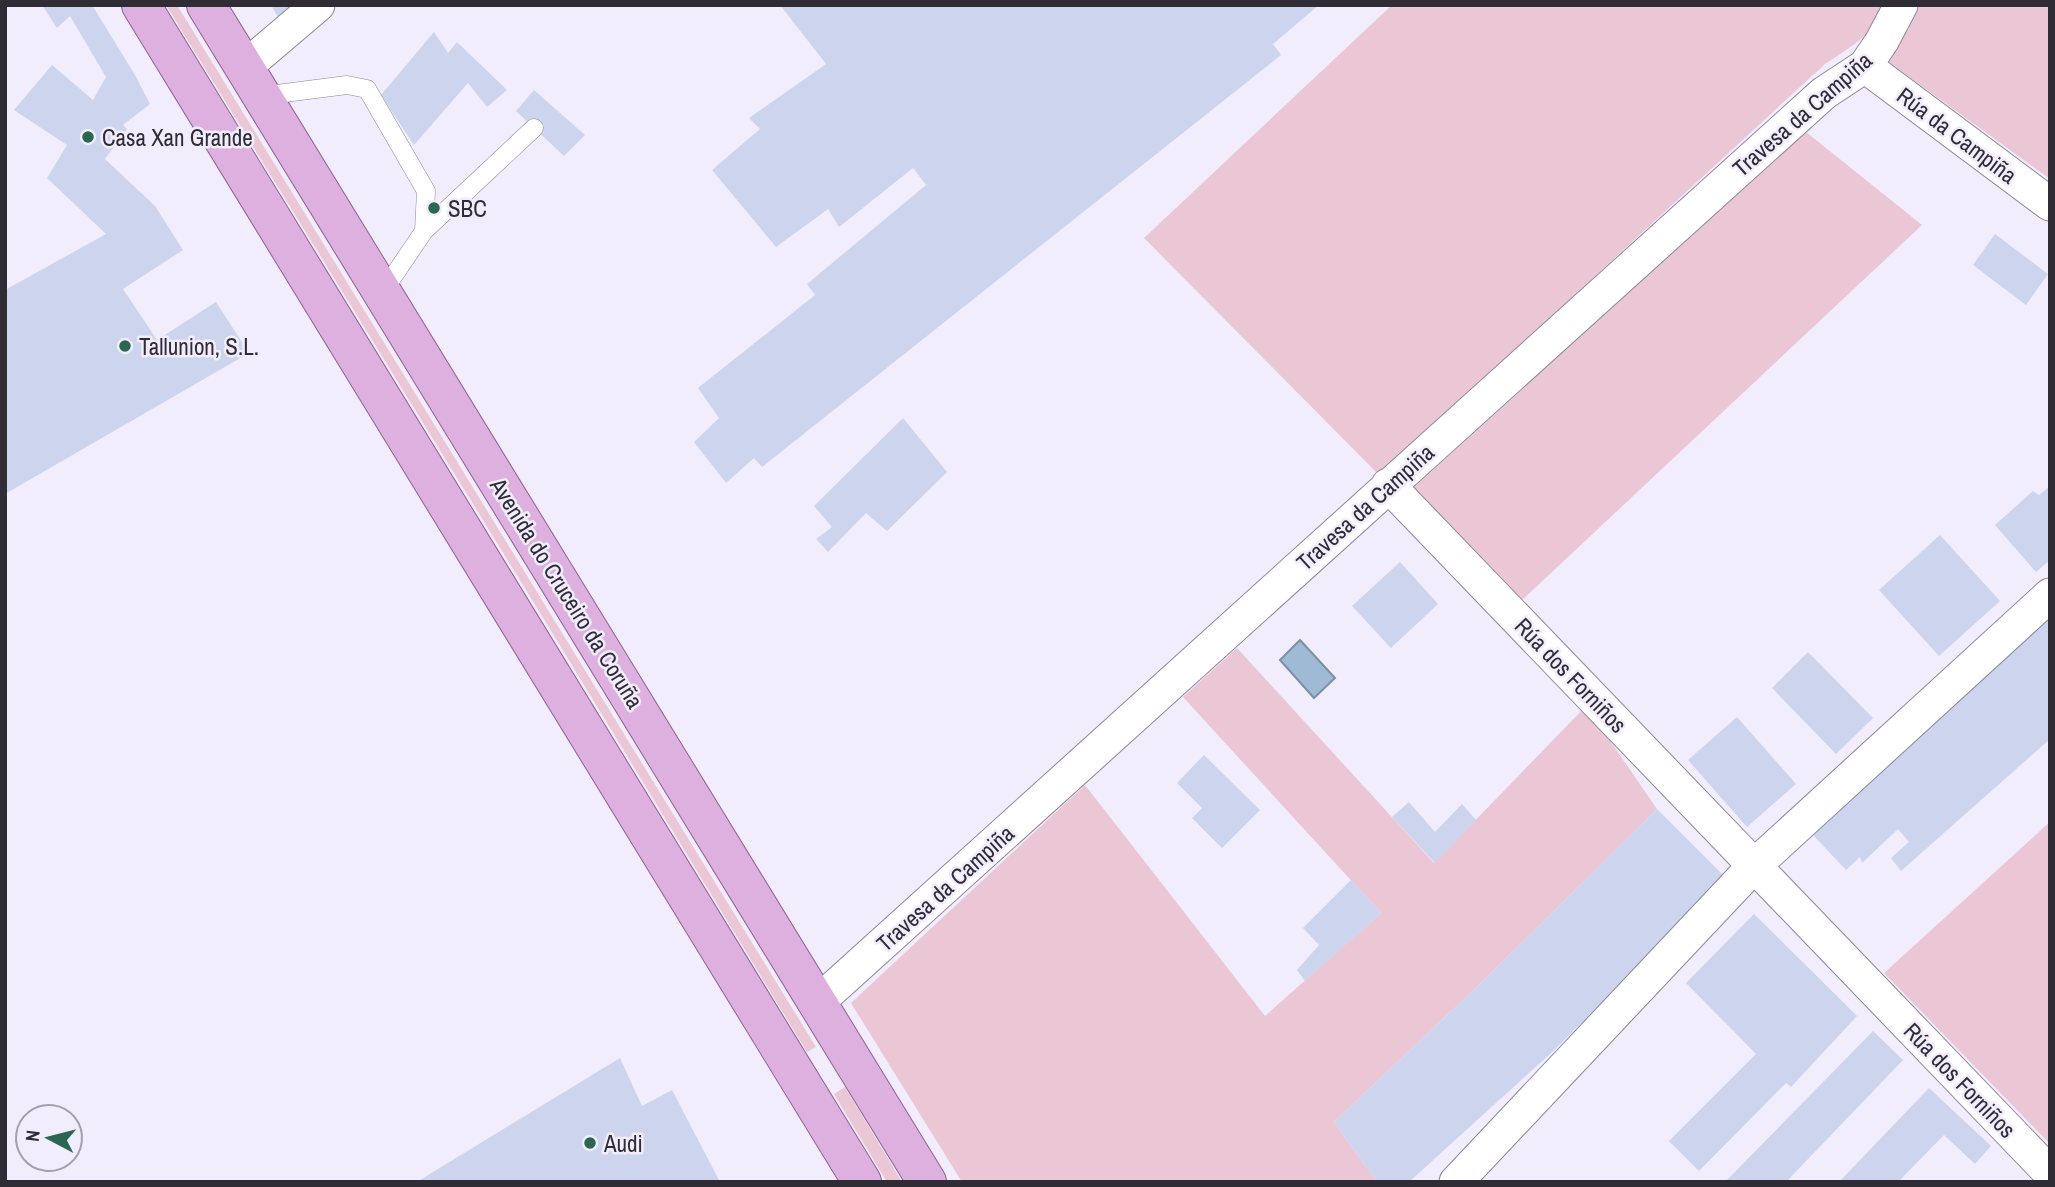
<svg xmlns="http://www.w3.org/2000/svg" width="2055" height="1187" viewBox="0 0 2055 1187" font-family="'Archivo Narrow',sans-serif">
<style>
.green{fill:#ebc6d5}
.water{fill:#9ebad4;stroke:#7d8fa5;stroke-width:2}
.building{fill:#cdd4ed}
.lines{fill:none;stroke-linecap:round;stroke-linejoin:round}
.lane-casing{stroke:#8c869c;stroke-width:19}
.street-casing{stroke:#8c869c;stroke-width:35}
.primary-casing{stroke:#916096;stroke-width:40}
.lane{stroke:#fff;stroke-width:18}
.street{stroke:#fff;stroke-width:33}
.primary{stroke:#ddb0df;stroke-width:38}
.poi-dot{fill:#2a6650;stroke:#f1edfc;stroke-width:2.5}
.labels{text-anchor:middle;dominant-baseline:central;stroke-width:5;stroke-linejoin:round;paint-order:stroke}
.street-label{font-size:23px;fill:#2f2c36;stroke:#f1edfc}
.poi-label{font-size:23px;fill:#2f2c36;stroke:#f1edfc;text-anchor:start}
</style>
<rect width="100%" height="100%" fill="#f1edfc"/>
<path class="green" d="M 166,5 L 177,5 L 816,1047 L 807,1052 L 553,634 Z
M 1392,5 L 1885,5 C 1881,30 1845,51 1825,64 L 1379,475 L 1144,238 Z
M 1915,5 L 2050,5 L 2050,179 L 1886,60 L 1909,29 Z
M 1806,132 L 1922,225 L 1519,603 L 1409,492 Z
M 1237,648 L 1434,863 L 1586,706 L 1657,809 L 1482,982 L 1334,1122 L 1377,1182 L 962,1182 L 851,1003 L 1085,785 L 1265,1016 L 1381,913 L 1183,697 Z
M 2050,822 L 2050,1144 L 1884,973 Z
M 845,1087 L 902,1182 L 887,1182 L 834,1094 Z"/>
<path class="water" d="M 1300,640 L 1335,678 L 1314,698 L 1280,660 Z"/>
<path class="building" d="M 42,5 L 92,5 L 135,75 L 150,104 L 123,125 L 127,129 L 105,159 L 155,206 L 183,250 L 123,289 L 157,340 L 216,302 L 249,353 L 5,494 L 5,290 L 106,234 L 47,178 L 67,145 L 14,110 L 52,65 L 93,100 L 106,77 L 70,16 L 57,28 Z
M 271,5 L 294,5 L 278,17 Z
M 780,5 L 1319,5 L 1273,44 L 1281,55 L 762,467 L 754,458 L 726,483 L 694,442 L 719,418 L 698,388 L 815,295 L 807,284 L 926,185 L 913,168 L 839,227 L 828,209 L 776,247 L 712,170 L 760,129 L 749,118 L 826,64 Z
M 434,32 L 448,53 L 457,42 L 507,90 L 487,107 L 468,83 L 414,145 L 381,95 Z
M 534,90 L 585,135 L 564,156 L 516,111 Z
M 1995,234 L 2048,274 L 2026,305 L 1973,265 Z
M 903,418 L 947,472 L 887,531 L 866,513 L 828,552 L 816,539 L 832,527 L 814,506 Z
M 2050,486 L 2050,560 L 2036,572 L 1995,525 L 2033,491 L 2039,495 Z
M 1940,535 L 2000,601 L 1939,656 L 1879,590 Z
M 1400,562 L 1438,604 L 1391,648 L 1352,606 Z
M 2050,619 L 2050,739 L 1901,871 L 1891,858 L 1909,842 L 1898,829 L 1862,863 L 1860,857 L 1846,870 L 1813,835 L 1827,822 L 1824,820 Z
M 1808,652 L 1873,718 L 1836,754 L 1772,688 Z
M 1737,717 L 1796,784 L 1747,827 L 1688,760 Z
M 1204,755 L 1260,810 L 1222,848 L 1192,818 L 1202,808 L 1177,783 Z
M 1409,802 L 1435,832 L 1462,804 L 1476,820 L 1435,863 L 1392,817 Z
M 1657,809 L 1727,879 L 1550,1054 L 1409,1182 L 1377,1182 L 1334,1122 L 1482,982 Z
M 1351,880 L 1381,913 L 1305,981 L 1297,970 L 1319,945 L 1303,928 Z
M 1754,914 L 1857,1016 L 1791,1087 L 1786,1083 L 1699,1171 L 1669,1141 L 1756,1054 L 1686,983 Z
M 1873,1031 L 1903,1060 L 1786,1182 L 1725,1182 Z
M 620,1058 L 642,1106 L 672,1090 L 720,1182 L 421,1182 L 420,1180 Z
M 1929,1088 L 1991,1146 L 1975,1164 L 1944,1135 L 1898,1182 L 1839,1182 Z"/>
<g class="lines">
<g class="lane-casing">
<path id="lane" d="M 261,96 L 347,85 L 367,89 L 426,191 L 424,231 L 382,293
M 424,231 L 534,128"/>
</g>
<g class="street-casing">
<path id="street" d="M 1865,66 L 2050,204
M 244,68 L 318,5
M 1388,485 L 2050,1173
M 818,1002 L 1824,93 L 1865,66 L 1882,41 L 1901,5
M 1456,1182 L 1754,866 L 2050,595"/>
</g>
<g class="primary-casing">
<path id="primary" d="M 141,5 L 862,1182
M 206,5 L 927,1182"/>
</g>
<use href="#lane" class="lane"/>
<use href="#street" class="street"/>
<use href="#primary" class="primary"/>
</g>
<g class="poi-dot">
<circle cx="88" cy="137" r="7"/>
<circle cx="434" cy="208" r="7"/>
<circle cx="125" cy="346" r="7"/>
<circle cx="590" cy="1143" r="7"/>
</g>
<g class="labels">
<g class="street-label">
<text transform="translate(1802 114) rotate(-41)">Travesa da Campiña</text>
<text transform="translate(1957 135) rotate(37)">Rúa da Campiña</text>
<text transform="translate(1365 507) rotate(-42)">Travesa da Campiña</text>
<text transform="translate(567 593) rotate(58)">Avenida do Cruceiro da Coruña</text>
<text transform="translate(1571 675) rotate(46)">Rúa dos Forniños</text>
<text transform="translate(945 888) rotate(-42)">Travesa da Campiña</text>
<text transform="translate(1960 1080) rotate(46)">Rúa dos Forniños</text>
</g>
<g class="poi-label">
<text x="102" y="137">Casa Xan Grande</text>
<text x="448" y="208">SBC</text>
<text x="139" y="346">Tallunion, S.L.</text>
<text x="604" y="1143">Audi</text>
</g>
</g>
<rect width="2055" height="1187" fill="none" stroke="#2f2c36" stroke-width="14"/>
<g transform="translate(49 1138) rotate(277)"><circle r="33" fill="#f1edfc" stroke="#a3a0ad" stroke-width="2"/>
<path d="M0-5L12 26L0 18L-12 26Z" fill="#2a6650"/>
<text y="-10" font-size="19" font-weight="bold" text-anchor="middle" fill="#2f2c36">N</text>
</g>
</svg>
